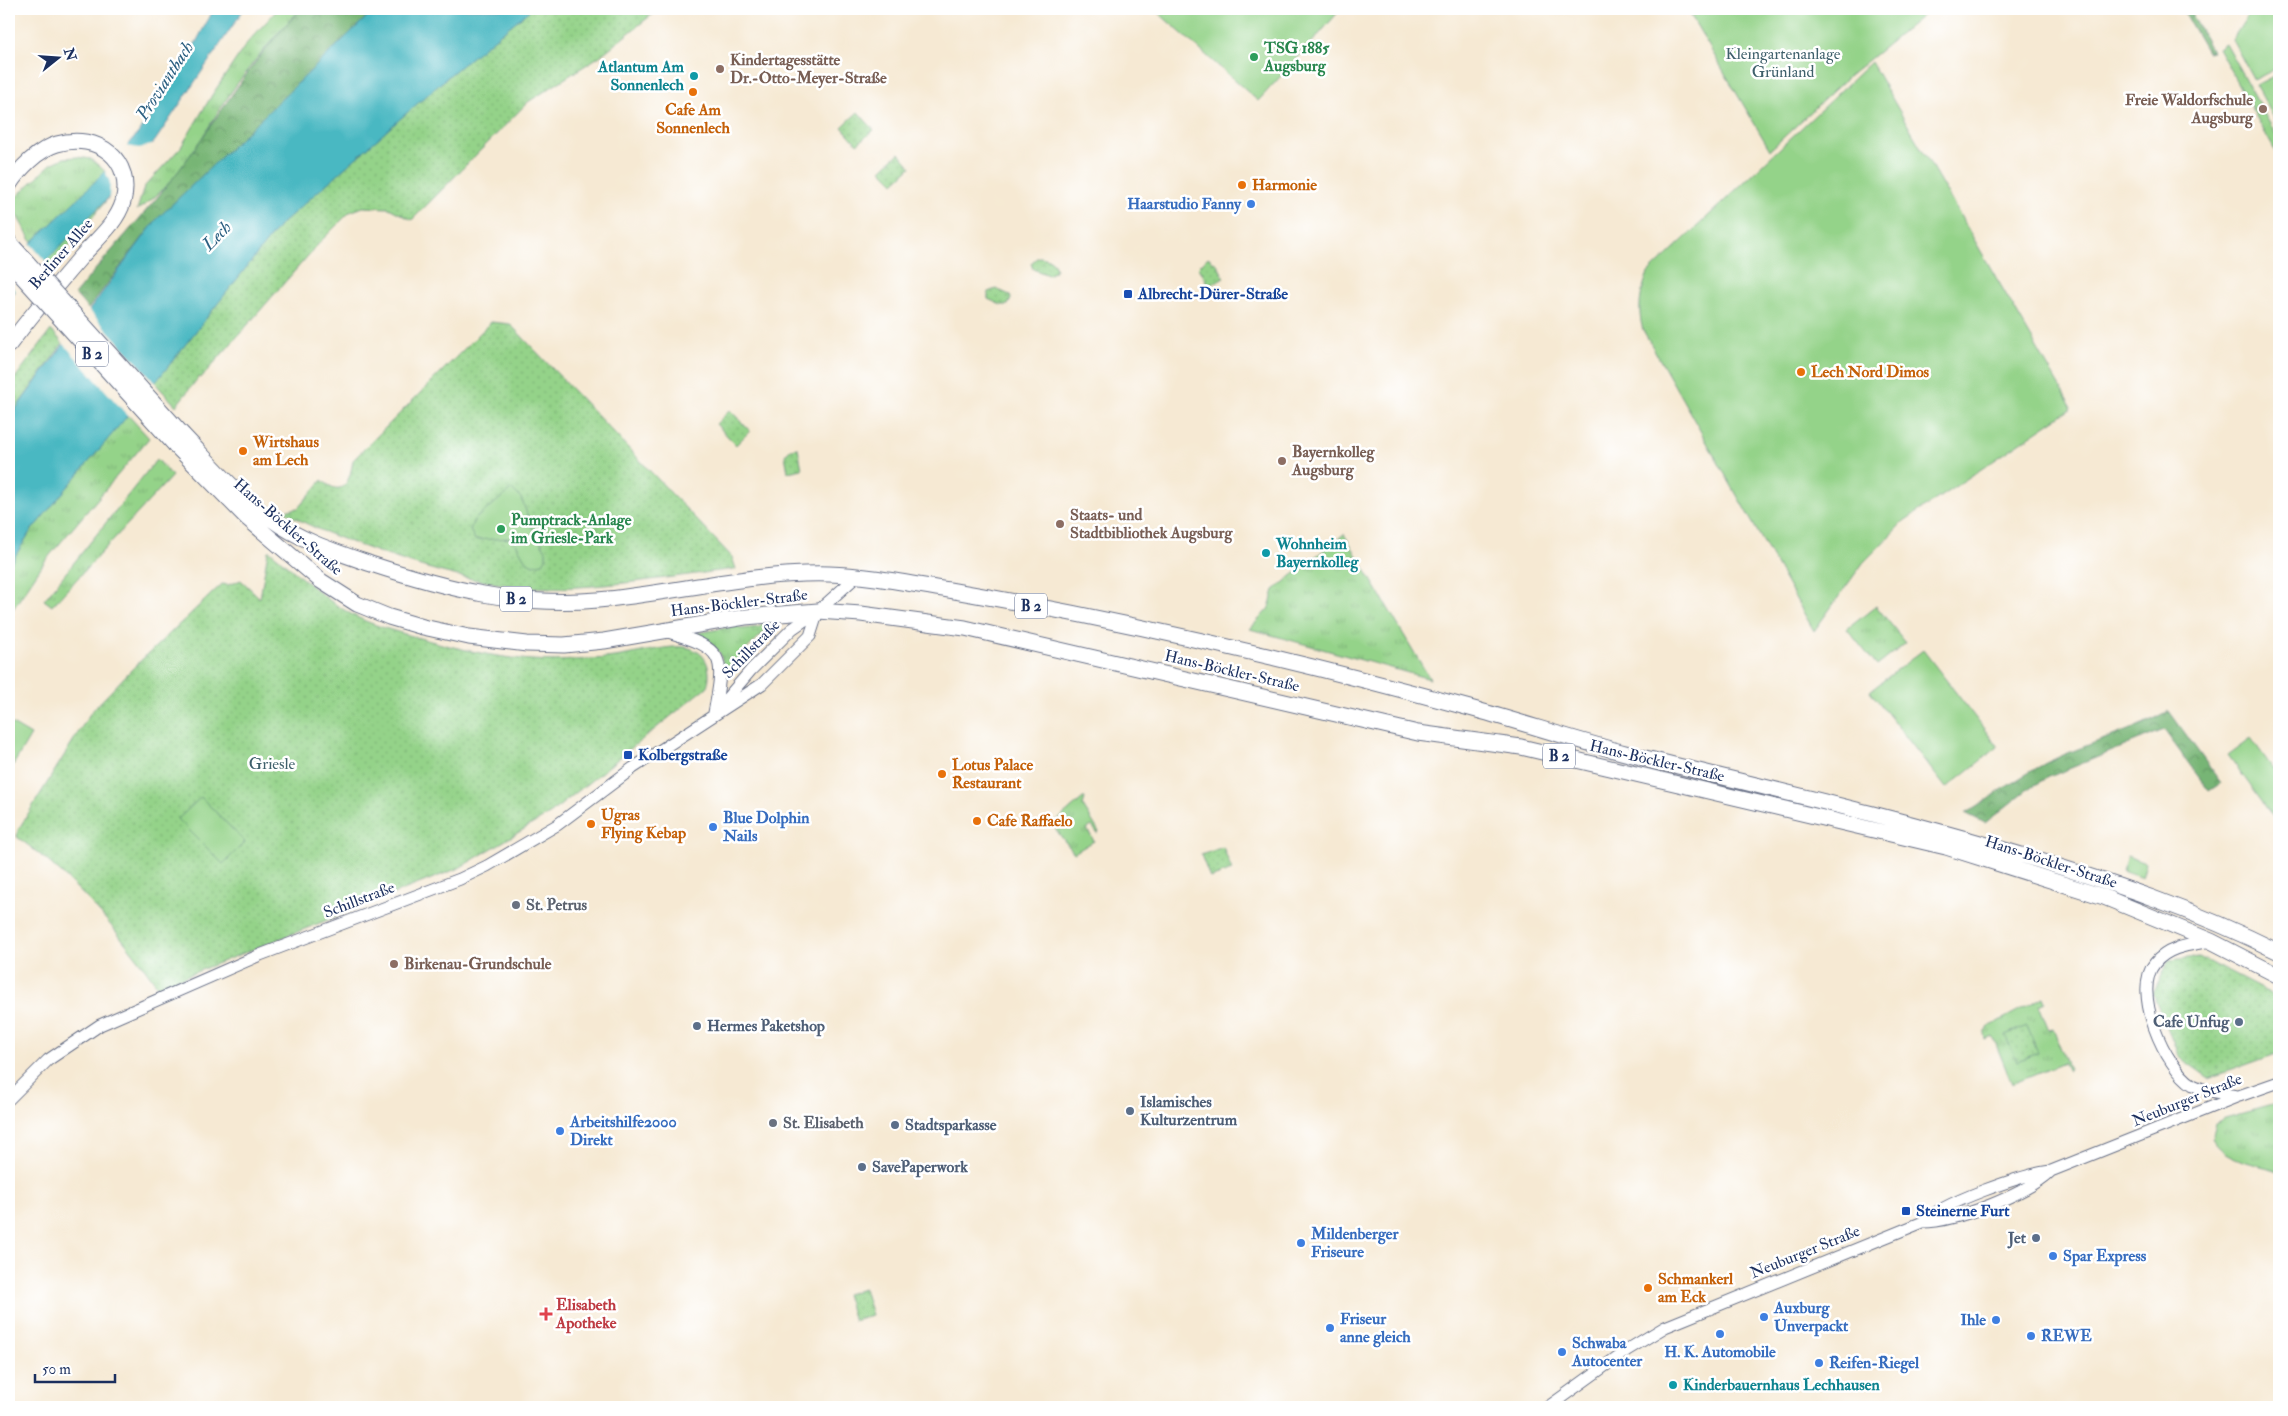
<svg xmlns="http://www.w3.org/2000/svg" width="2288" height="1416" viewBox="0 0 2288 1416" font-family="'IM FELL Double Pica',serif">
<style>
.grass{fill:url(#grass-tufts);stroke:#588174}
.forest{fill:url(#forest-crowns);stroke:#49726a}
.park{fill:url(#park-dots);stroke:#588174}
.garden{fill:#94d389;stroke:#588174}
.water{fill:#49b8c2;stroke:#327490}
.pier{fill:#f6e9d3}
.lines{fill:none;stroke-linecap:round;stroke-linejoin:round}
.tertiary-casing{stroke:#687087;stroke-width:13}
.primary-casing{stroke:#687087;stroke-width:17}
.tertiary{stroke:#fff;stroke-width:11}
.primary{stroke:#fff;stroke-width:15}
.primary-bridge-casing{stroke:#687087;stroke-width:17;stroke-linecap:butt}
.primary-bridge{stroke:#fff;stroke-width:15}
.leisure-dot{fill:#2e9e5b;stroke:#fff;stroke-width:2}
.education-dot{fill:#8d6e63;stroke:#fff;stroke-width:2}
.culture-dot{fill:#0f9aa8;stroke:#fff;stroke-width:2}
.food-dot{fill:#e8710a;stroke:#fff;stroke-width:2}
.shop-dot{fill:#3f7fe0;stroke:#fff;stroke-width:2}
.transit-dot{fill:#1a4fb4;stroke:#fff;stroke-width:2}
.worship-dot{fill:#6b7280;stroke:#fff;stroke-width:2}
.service-dot{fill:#5c6f8a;stroke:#fff;stroke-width:2}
.health-dot{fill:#e0444e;stroke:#fff;stroke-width:2}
.labels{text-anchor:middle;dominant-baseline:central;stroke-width:5;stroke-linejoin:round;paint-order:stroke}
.shield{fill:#fff;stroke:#5f6d8e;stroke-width:1}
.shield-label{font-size:15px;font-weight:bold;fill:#1b2f5e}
.leisure-label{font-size:16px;font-weight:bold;fill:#27864d;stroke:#fff;text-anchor:start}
.park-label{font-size:16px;fill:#3f606b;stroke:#fff}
.education-label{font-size:16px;font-weight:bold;fill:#785e54;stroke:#fff;text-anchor:start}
.culture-label{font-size:16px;font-weight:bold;fill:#0d838f;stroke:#fff;text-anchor:start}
.food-label{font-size:16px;font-weight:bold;fill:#c56008;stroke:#fff;text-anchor:start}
.shop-label{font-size:16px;font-weight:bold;fill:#366cbe;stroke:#fff;text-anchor:start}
.street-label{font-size:16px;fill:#1b2f5e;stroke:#fff}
.transit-label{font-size:16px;font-weight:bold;fill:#164399;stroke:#fff;text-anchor:start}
.worship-label{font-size:16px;font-weight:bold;fill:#5b616d;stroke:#fff;text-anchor:start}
.service-label{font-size:16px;font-weight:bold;fill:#4e5e75;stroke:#fff;text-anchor:start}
.health-label{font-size:16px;font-weight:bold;fill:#be3a42;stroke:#fff;text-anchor:start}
.water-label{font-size:18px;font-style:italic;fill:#2b5f81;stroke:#fff}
</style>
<defs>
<pattern id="grass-tufts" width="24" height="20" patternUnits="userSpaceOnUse" patternTransform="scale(1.25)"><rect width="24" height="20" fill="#94d389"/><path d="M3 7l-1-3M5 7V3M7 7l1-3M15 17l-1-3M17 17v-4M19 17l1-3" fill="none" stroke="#7fb579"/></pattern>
<pattern id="forest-crowns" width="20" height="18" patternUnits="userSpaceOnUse" patternTransform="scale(1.25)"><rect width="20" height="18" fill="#77b575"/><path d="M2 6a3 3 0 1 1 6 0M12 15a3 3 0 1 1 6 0" fill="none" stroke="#619463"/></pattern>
<pattern id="park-dots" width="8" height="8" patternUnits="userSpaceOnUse" patternTransform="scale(1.25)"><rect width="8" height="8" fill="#94d389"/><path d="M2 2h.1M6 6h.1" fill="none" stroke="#7fb579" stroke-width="1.8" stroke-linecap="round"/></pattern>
</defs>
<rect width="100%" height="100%" fill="#fff"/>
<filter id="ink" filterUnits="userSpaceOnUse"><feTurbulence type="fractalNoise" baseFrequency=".02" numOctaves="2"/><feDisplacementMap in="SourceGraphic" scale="10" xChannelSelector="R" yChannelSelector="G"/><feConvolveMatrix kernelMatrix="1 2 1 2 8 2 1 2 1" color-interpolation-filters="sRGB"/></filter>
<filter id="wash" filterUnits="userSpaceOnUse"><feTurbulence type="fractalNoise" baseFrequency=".0096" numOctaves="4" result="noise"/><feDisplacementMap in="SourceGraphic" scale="20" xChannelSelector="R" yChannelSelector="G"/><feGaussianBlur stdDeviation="1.12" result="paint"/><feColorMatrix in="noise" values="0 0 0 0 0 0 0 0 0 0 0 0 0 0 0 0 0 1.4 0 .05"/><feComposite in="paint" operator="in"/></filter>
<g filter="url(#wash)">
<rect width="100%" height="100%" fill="#f6e9d3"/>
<path class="grass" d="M 278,9 L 301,9 C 276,34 253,62 232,91 C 204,131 180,184 137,210 L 144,187 L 181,147 L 212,95 L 247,43 Z
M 77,157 L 91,159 L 106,172 L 32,242 L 13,209 L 15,198 L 51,164 L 64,158 Z
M 109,197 L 106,201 L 51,267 L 45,261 Z
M 128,415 L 149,438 L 45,561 L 9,615 L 9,566 L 30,532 Z
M 157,459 L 172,476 L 52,606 L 44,600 Z
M 1344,534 L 1430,679 L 1250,629 L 1269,608 L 1274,590 Z
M 1876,606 L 1906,643 L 1877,666 L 1847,629 Z
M 774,622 L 725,671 L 720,653 L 697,633 L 738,626 L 741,629 L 760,627 L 763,623 Z
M 1083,798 L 1085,798 L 1083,806 L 1099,832 L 1097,833 L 1092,826 L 1087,829 L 1094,841 L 1074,853 L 1052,825 Z
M 2127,856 L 2146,863 L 2142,878 L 2122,871 Z
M 2043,997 L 2045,1002 L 2039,1005 L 2049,1030 L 2053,1029 L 2069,1069 L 2067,1070 L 2064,1063 L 2012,1084 L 1993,1037 L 1985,1040 L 1984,1033 L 1990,1026 Z
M 2279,1103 L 2279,1171 C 2257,1164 2222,1160 2211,1138 L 2215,1123 L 2225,1118 Z"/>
<path class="forest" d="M 301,9 L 375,9 L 157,219 L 88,309 L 75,294 C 109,252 147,212 180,169 C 220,115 253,57 301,9 Z
M 2182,9 L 2189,9 L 2212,51 L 2207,52 Z
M 2169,711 L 2221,783 L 2209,791 L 2164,730 L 2049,777 L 2032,786 L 1985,823 L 1965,813 C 1977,808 1986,800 1997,793 C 2013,782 2029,772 2046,763 C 2086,743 2130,733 2169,711 Z"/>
<path class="park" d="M 531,9 L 659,9 L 600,56 L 528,102 L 412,220 L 389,208 L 363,207 L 350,212 L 321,241 L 201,378 L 199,377 L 176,406 L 155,383 L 279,226 L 452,73 Z
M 858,112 L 874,130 L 857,144 L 842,127 Z
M 899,153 L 911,167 L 894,183 L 881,170 Z
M 1038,257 C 1045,257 1054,260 1056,268 L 1054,272 L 1048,275 L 1033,269 L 1031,263 Z
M 1208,257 L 1218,265 L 1224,278 L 1209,285 L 1198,267 Z
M 996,289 L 1010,295 L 1011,299 L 1008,305 L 1001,305 L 988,299 L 988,292 Z
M 491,322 L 510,324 L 732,557 L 736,569 C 683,575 630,584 578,587 C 505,592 435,573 367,548 C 339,538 309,527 284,511 L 298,508 L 322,480 C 344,500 350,480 353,460 Z
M 51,330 L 63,343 L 9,418 L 9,386 Z
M 730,410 L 750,431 L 736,445 L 716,424 Z
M 798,448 L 802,469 L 788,472 L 785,455 L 790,449 Z
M 268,551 L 270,551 C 296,572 322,598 351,614 C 371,625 394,631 416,637 C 469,652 521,664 576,660 C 589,659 602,659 614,657 C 633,655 673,643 689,648 C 708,653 712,671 707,687 L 551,813 L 459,868 L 158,987 C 118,930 73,877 17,837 L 18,830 L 91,712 L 133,668 L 222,584 L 228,585 L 241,580 L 260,598 Z
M 1223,847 L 1232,870 L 1210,878 L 1201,855 Z
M 2199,957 L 2279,998 L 2279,1053 L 2209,1078 L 2179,1057 L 2153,994 L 2169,960 Z
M 2027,1026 L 2038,1053 L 2017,1061 L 2005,1035 Z
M 864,1289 L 872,1315 L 854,1321 L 846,1294 Z"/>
<path class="garden" d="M 1154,9 L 1341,9 L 1315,39 L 1258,101 Z
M 1687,9 L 1931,9 L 1849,76 L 1770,150 Z
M 2252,9 L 2279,9 L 2279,67 L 2254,80 L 2232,40 Z
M 2225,43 L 2279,140 L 2279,158 L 2218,48 Z
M 1871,62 L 2072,408 L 1904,521 L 1863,563 L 1814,631 L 1643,330 C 1637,310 1640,293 1648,273 Z
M 2279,73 L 2279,127 L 2256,85 Z
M 512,489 L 521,498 L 532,527 L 546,551 L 546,558 L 543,563 L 533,565 L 526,561 L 513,538 L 475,540 L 470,530 L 474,520 Z
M 1923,650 L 1998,747 L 1946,788 L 1870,691 Z
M 9,722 L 31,735 L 9,772 Z
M 2251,738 L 2279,777 L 2279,825 L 2228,755 Z
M 201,797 L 245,842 L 223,864 L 178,819 Z"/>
<path class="water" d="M 214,9 L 244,9 L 155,141 L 109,197 L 9,298 L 9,265 C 52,221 101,181 139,132 C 169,95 191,51 214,9 Z
M 375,9 L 531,9 L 452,73 L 279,226 L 155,383 L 30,532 L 9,566 L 9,418 L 157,219 Z"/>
<path class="pier" d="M 156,144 L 111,198 L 109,198 L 110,182 L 104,169 L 126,146 L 139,148 Z
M 30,243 L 47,263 L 17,293 L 9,283 L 9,262 Z
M 86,307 L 157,384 L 129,417 L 61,341 Z"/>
</g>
<g filter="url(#ink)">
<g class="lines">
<g class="tertiary-casing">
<path id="tertiary" d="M 668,632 C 725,649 725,656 714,713
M 722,704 L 751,670 L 792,629 L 818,611 L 856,577
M 2211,941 C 2191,945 2169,946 2155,963 C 2131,991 2165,1068 2193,1085 C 2206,1092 2223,1093 2237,1096
M 9,1099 L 48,1060 L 100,1025 L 260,955 L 460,879 L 487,866 L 557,825 L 633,768 L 762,684 L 810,636 L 818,611
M 1923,1222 C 1942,1203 2023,1174 2051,1171 L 2239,1096 L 2279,1082
M 1548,1407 L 1627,1350 L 1665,1327 L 1923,1222 C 1955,1222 2027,1194 2051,1171"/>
</g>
<g class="primary-casing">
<path id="primary" d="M 9,185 C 19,169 39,149 57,144 C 98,132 134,160 123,202 C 117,223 95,241 81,257 C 56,286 32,314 9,345
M 9,242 L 18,252
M 183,435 C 211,464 238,496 271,519 C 301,541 336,552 371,564 C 447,589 518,607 598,600 C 675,593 751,572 829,574 C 869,575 910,584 949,590 C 1127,621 1303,662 1477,710 C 1527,724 1575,740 1625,753 C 1758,786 1891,816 2021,855 C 2111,882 2195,910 2279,952
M 175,445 L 247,518 L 321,581 L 357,604 L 389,617 L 423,627 L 469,637 L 527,644 L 564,645 L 604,641 L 745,617 L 818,611 L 861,614 L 965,628 L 1418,733 L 1521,747 L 1946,847 L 2104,897 L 2211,941 L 2279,976"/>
</g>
<use href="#tertiary" class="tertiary"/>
<use href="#primary" class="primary"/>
<g class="primary-bridge-casing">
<path id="primary-bridge" d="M 18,252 L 183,435
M 9,262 L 175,445"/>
</g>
<use href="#primary-bridge" class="primary-bridge"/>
</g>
</g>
<g class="leisure-dot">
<circle cx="1254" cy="57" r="5"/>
<circle cx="501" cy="529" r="5"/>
</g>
<g class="education-dot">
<circle cx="720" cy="69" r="5"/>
<circle cx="2263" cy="109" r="5"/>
<circle cx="1282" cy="461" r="5"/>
<circle cx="1060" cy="524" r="5"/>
<circle cx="394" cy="964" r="5"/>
</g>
<g class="culture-dot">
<circle cx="694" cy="76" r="5"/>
<circle cx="1266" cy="553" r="5"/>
<circle cx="1673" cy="1385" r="5"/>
</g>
<g class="food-dot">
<circle cx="693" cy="92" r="5"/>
<circle cx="1242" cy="185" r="5"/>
<circle cx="1801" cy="372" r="5"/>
<circle cx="243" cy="451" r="5"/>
<circle cx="942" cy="774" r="5"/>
<circle cx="977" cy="821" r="5"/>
<circle cx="591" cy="824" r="5"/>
<circle cx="1648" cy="1288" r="5"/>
</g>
<g class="shop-dot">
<circle cx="1251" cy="204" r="5"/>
<circle cx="713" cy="827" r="5"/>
<circle cx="560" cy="1131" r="5"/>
<circle cx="1301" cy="1243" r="5"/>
<circle cx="2053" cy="1256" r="5"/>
<circle cx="1764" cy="1317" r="5"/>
<circle cx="1996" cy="1320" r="5"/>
<circle cx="1330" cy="1328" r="5"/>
<circle cx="1720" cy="1334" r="5"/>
<circle cx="2031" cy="1336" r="5"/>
<circle cx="1562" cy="1352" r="5"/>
<circle cx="1819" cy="1363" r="5"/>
</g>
<g class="transit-dot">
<rect x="1123" y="289" width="10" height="10" rx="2.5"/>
<rect x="623" y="750" width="10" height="10" rx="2.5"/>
<rect x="1901" y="1206" width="10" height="10" rx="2.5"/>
</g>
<g class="worship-dot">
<circle cx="516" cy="905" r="5"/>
<circle cx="773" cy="1123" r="5"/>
</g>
<g class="service-dot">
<circle cx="2239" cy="1022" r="5"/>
<circle cx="697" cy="1026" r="5"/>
<circle cx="1130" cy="1111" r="5"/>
<circle cx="895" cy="1125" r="5"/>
<circle cx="862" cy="1167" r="5"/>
<circle cx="2036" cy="1238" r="5"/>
</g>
<path class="health-dot" d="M543.5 1306.5h5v5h5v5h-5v5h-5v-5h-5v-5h5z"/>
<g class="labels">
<g class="shield">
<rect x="76" y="341.5" width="32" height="25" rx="4"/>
<rect x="500" y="586.5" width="32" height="25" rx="4"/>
<rect x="1015" y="593.5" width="32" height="25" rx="4"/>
<rect x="1543" y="743.5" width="32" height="25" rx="4"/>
</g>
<g class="shield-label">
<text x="92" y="354">B 2</text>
<text x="516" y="599">B 2</text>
<text x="1031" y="606">B 2</text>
<text x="1559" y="756">B 2</text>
</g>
<g class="leisure-label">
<text x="1264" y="48">TSG 1885<tspan x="1264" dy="18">Augsburg</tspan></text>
<text x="511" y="520">Pumptrack-Anlage<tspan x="511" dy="18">im Griesle-Park</tspan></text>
</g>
<g class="park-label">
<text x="1783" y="54">Kleingartenanlage<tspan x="1783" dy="18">Grünland</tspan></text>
<text x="272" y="764">Griesle</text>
</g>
<g class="education-label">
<text x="730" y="60">Kindertagesstätte<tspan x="730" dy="18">Dr.-Otto-Meyer-Straße</tspan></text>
<text x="2253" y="100" text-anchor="end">Freie Waldorfschule<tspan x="2253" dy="18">Augsburg</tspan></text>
<text x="1292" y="452">Bayernkolleg<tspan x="1292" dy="18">Augsburg</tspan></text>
<text x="1070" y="515">Staats- und<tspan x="1070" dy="18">Stadtbibliothek Augsburg</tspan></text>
<text x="404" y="964">Birkenau-Grundschule</text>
</g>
<g class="culture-label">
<text x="684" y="67" text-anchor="end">Atlantum Am<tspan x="684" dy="18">Sonnenlech</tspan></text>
<text x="1276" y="544">Wohnheim<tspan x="1276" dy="18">Bayernkolleg</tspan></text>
<text x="1683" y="1385">Kinderbauernhaus Lechhausen</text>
</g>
<g class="food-label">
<text x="693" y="110" text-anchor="middle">Cafe Am<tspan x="693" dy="18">Sonnenlech</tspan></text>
<text x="1252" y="185">Harmonie</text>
<text x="1811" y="372">Lech Nord Dimos</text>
<text x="253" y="442">Wirtshaus<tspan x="253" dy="18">am Lech</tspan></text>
<text x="952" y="765">Lotus Palace<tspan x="952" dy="18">Restaurant</tspan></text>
<text x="601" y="815">Ugras<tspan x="601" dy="18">Flying Kebap</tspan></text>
<text x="987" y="821">Cafe Raffaelo</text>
<text x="1658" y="1279">Schmankerl<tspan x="1658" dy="18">am Eck</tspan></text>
</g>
<g class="shop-label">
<text x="1241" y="204" text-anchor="end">Haarstudio Fanny</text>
<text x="723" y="818">Blue Dolphin<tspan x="723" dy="18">Nails</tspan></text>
<text x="570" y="1122">Arbeitshilfe2000<tspan x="570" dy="18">Direkt</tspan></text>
<text x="1311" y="1234">Mildenberger<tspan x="1311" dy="18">Friseure</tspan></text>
<text x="2063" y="1256">Spar Express</text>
<text x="1774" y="1308">Auxburg<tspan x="1774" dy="18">Unverpackt</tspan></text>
<text x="1340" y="1319">Friseur<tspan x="1340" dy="18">anne gleich</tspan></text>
<text x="1986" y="1320" text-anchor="end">Ihle</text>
<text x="2041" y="1336">REWE</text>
<text x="1572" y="1343">Schwaba<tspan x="1572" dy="18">Autocenter</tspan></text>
<text x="1720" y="1352" text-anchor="middle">H. K. Automobile</text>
<text x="1829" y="1363">Reifen-Riegel</text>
</g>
<g class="street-label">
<text transform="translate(61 254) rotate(-49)">Berliner Allee</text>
<text transform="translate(288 527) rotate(41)">Hans-Böckler-Straße</text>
<text transform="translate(739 603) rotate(-7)">Hans-Böckler-Straße</text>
<text transform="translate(751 649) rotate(-46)">Schillstraße</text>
<text transform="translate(1232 671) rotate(13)">Hans-Böckler-Straße</text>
<text transform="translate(1657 761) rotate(13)">Hans-Böckler-Straße</text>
<text transform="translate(2051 862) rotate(18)">Hans-Böckler-Straße</text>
<text transform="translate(359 900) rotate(-21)">Schillstraße</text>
<text transform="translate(2187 1100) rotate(-22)">Neuburger Straße</text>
<text transform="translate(1805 1252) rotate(-22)">Neuburger Straße</text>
</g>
<g class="transit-label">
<text x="1138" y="294">Albrecht-Dürer-Straße</text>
<text x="638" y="755">Kolbergstraße</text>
<text x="1916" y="1211">Steinerne Furt</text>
</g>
<g class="worship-label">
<text x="526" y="905">St. Petrus</text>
<text x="783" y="1123">St. Elisabeth</text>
</g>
<g class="service-label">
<text x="2229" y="1022" text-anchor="end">Cafe Unfug</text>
<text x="707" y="1026">Hermes Paketshop</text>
<text x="1140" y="1102">Islamisches<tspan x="1140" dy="18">Kulturzentrum</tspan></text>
<text x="905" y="1125">Stadtsparkasse</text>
<text x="872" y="1167">SavePaperwork</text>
<text x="2026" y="1238" text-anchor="end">Jet</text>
</g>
<g class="health-label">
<text x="556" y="1305">Elisabeth<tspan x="556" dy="18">Apotheke</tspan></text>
</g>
<g class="water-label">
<text transform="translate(165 81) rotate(-57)">Proviantbach</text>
<text transform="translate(217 236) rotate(-46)">Lech</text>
</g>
</g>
<rect width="2288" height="1416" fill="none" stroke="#fff" stroke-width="30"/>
<g transform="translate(58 58) rotate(73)" stroke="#ffffff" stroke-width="4" paint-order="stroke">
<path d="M0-4L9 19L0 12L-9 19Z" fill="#1b2f5e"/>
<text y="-8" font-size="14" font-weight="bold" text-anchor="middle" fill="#1b2f5e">N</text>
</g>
<path d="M35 1374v8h80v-8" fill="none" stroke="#1b2f5e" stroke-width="2.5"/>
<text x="42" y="1374" font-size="15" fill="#1b2f5e" stroke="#ffffff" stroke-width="4" paint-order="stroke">50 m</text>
</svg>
